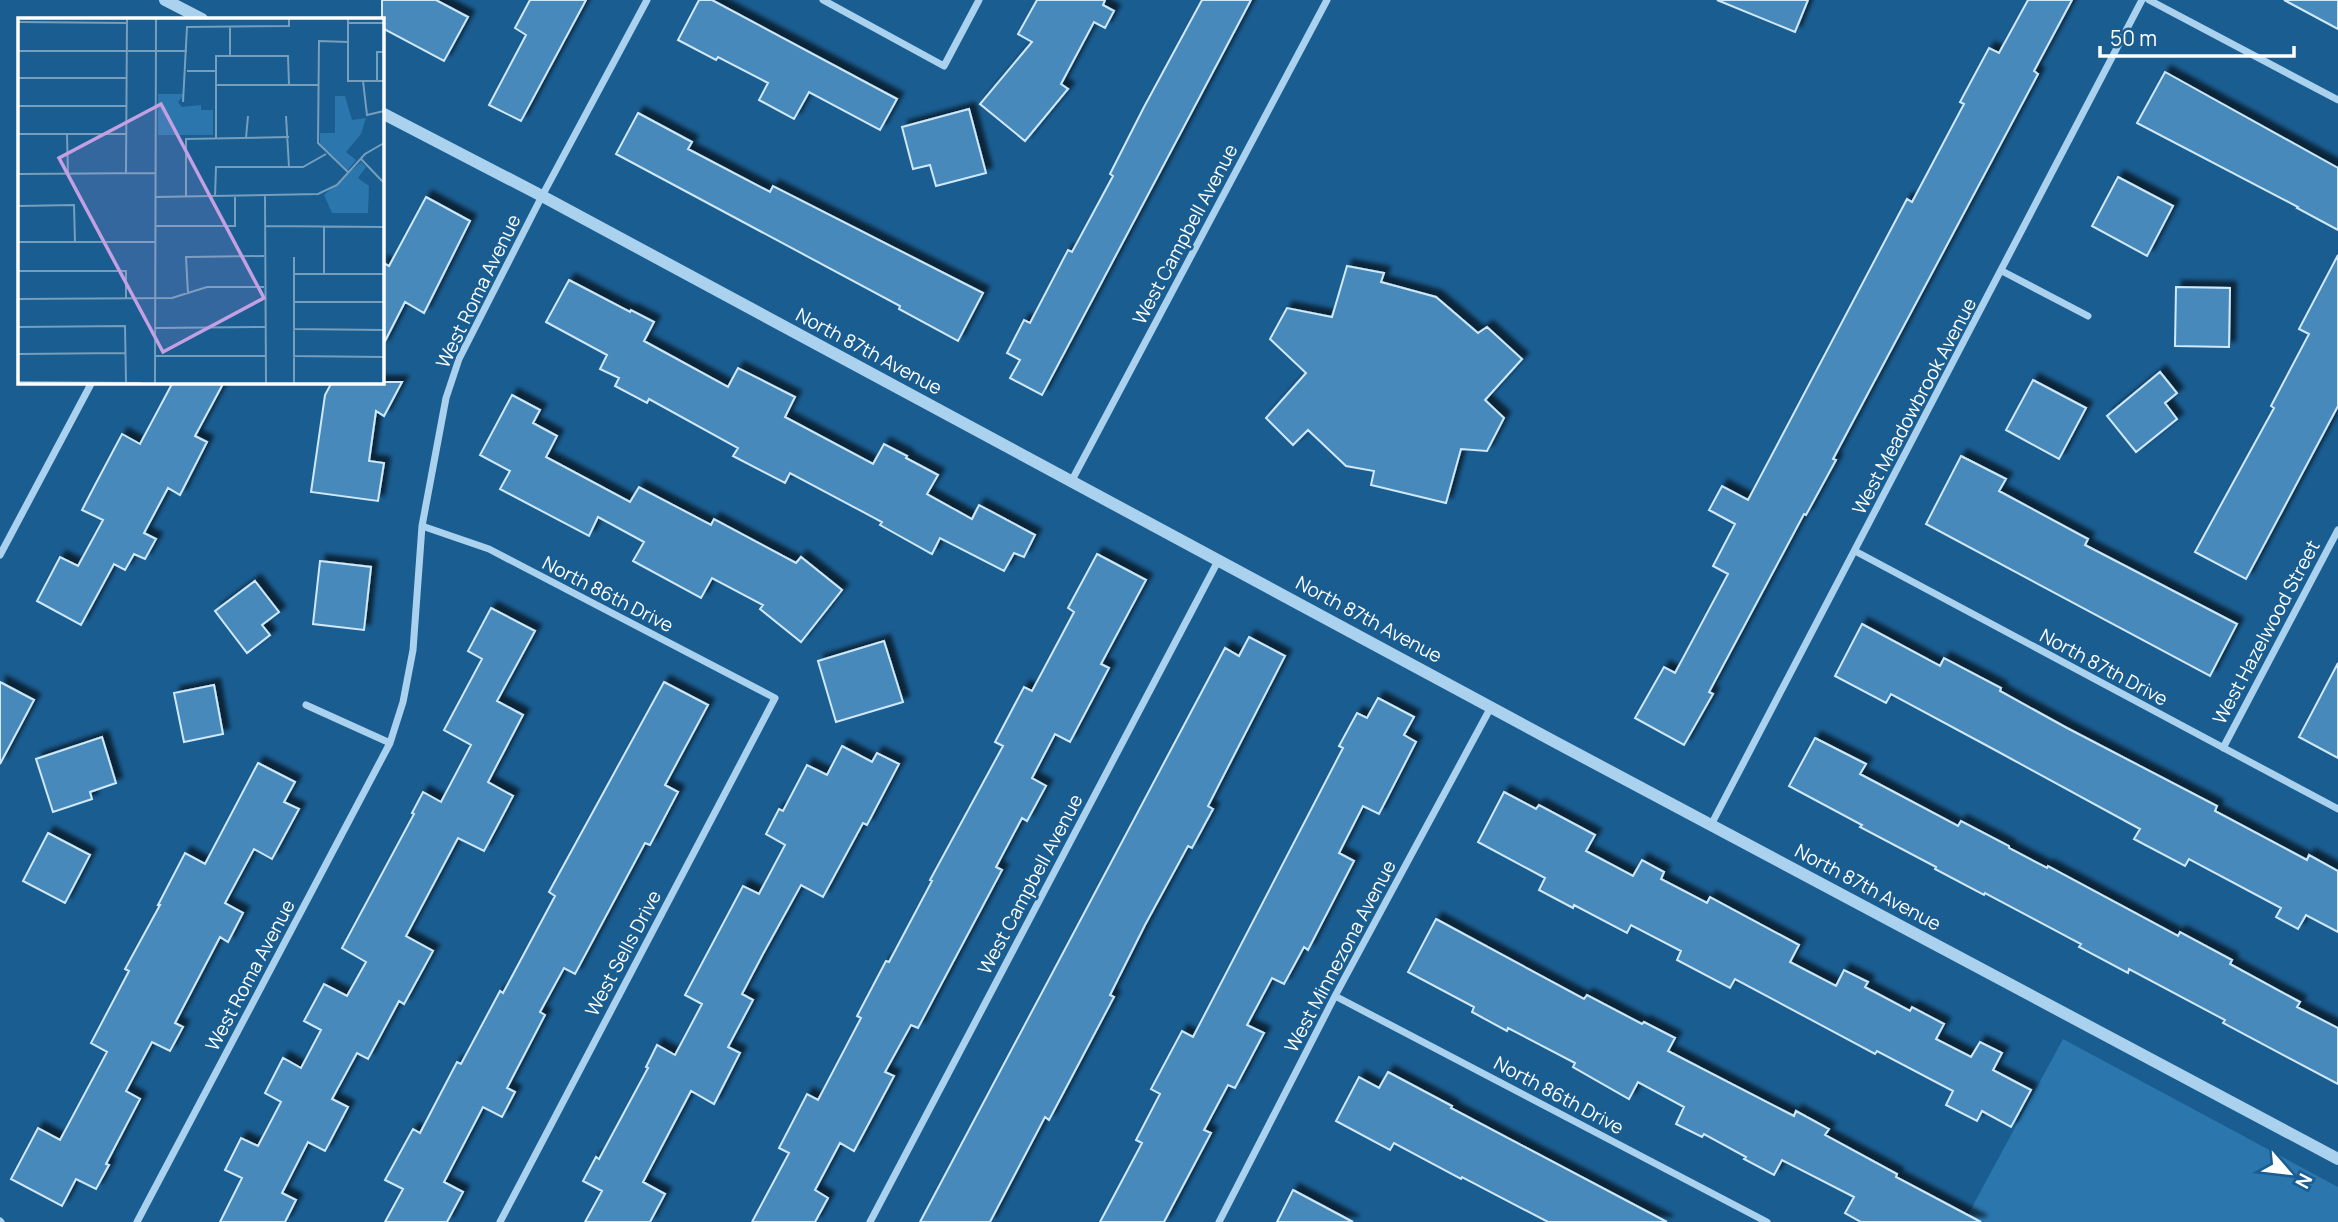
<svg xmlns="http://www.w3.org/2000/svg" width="2338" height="1222" viewBox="0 0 2338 1222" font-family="Manrope,sans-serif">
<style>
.green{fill:#2a76ad}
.building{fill:#4789ba;stroke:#d0e9fa;stroke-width:2;filter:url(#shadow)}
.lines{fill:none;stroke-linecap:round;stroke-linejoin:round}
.minor{stroke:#aad2ef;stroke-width:7}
.tertiary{stroke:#aad2ef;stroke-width:12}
.labels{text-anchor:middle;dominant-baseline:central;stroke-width:5;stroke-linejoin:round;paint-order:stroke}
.street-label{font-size:19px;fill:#fff;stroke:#1a5d91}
.inset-road{fill:none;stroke:#769ebd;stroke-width:2}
.view{fill:#c4a0e2;fill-opacity:0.15;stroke:#c4a0e2;stroke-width:3.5}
.inset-edge{fill:none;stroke:#fff;stroke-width:3.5}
</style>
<defs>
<filter id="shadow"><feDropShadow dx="6" dy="-6" stdDeviation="2" flood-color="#0009"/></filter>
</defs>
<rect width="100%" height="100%" fill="#1a5d91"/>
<path class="green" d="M 2063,1039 L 2338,1187 L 2338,1222 L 1964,1222 Z"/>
<path class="building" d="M 382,0 L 436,0 L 468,17 L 444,61 L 382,28 Z
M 530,0 L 586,0 L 521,121 L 489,105 L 526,35 L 515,28 Z
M 699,0 L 712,0 L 897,99 L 880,130 L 809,92 L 794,119 L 759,100 L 768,83 L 718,57 L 716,60 L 678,40 Z
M 1037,0 L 1105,0 L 1103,5 L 1114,11 L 1105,28 L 1094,22 L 1061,84 L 1068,89 L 1025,141 L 980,104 L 1032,42 L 1018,34 Z
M 1202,0 L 1251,0 L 1042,395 L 1010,378 L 1020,360 L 1007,353 L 1024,320 L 1030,323 L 1068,250 L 1072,252 L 1113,176 L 1110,174 L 1144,107 Z
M 1717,0 L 1808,0 L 1795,32 Z
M 2028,0 L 2072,0 L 2034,71 L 2038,74 L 1833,459 L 1836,460 L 1806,515 L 1804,514 L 1709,692 L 1713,694 L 1684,745 L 1635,718 L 1664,667 L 1675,673 L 1728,574 L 1713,566 L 1735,524 L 1709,510 L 1722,486 L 1748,500 L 1907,199 L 1912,202 L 1964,104 L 1960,102 L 1989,48 L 1999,53 Z
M 2284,0 L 2338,0 L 2338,29 Z
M 2165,72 L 2338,168 L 2338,230 L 2297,208 L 2298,207 L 2137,123 Z
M 969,109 L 986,173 L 936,186 L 930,165 L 913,169 L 902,127 Z
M 638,113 L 692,142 L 688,149 L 770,192 L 773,186 L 983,293 L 958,341 L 899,309 L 900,306 L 616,154 Z
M 2118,177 L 2173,206 L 2147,256 L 2092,226 Z
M 426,197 L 470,221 L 424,313 L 405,302 L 382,347 L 382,262 L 389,266 Z
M 2338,255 L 2338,406 L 2246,579 L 2195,552 L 2274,408 L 2271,406 L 2309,334 L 2299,329 Z
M 1347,266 L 1384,273 L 1381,282 L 1436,297 L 1478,333 L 1487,327 L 1522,359 L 1485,400 L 1504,418 L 1487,451 L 1461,449 L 1446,503 L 1371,485 L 1374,471 L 1346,466 L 1308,430 L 1293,445 L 1266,418 L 1306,373 L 1270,339 L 1287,308 L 1332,317 Z
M 569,280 L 630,312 L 631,310 L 654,322 L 644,341 L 728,387 L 738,368 L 795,397 L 785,417 L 873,464 L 884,444 L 907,456 L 906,458 L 938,475 L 927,494 L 972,519 L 979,505 L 1035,535 L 1024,557 L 1014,553 L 1004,571 L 940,538 L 932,554 L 880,525 L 882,522 L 790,473 L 785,483 L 733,456 L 738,448 L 649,399 L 647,403 L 615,386 L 619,378 L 600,369 L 607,355 L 546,322 Z
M 2176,287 L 2230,288 L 2229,347 L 2175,346 Z
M 2160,372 L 2177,393 L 2165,403 L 2177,419 L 2136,452 L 2107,416 Z
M 2033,380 L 2086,408 L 2059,459 L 2006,430 Z
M 173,382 L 224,382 L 195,436 L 207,442 L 180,495 L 168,488 L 144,533 L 156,539 L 145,559 L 134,554 L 125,570 L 114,564 L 81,625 L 37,601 L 60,557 L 78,566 L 103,520 L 82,510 L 95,485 L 122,434 L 140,444 Z
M 332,382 L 402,382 L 384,416 L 376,411 L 369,461 L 384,463 L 378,501 L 311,492 L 325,395 Z
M 512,395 L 540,410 L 533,423 L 557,436 L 546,457 L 630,502 L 639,487 L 711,525 L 714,519 L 796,563 L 801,557 L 842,590 L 801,642 L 760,609 L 763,605 L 712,578 L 701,598 L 633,561 L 644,542 L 598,517 L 589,536 L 500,489 L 510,471 L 480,455 Z
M 1961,456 L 2006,479 L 1999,491 L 2088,539 L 2085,545 L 2237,624 L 2210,676 L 1926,524 Z
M 1097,554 L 1146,580 L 1101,664 L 1109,668 L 1070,742 L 1055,734 L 1032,778 L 1046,786 L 1027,821 L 1022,818 L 996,867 L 1002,870 L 918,1028 L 911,1025 L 885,1072 L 894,1076 L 854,1151 L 840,1143 L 815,1190 L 828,1198 L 815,1222 L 752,1222 L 789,1153 L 779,1148 L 807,1094 L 818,1100 L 861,1018 L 857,1016 L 886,961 L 889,962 L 932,881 L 930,880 L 1003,746 L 995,742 L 1024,687 L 1032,691 L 1074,612 L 1068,608 Z
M 320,561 L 371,567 L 364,630 L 313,624 Z
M 255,581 L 279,612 L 262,625 L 270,635 L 247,653 L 215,611 Z
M 491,608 L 535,631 L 497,701 L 523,715 L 488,782 L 513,796 L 484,851 L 458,838 L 406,936 L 433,951 L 404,1004 L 399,1001 L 368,1059 L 357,1053 L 332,1099 L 348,1107 L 325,1151 L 308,1142 L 282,1193 L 296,1200 L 285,1222 L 220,1222 L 242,1178 L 225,1170 L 241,1138 L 258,1146 L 281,1102 L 265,1093 L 283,1058 L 301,1068 L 321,1030 L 304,1021 L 324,984 L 347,996 L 366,962 L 342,948 L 414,814 L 412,813 L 423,792 L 441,802 L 471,745 L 444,730 L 482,659 L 468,651 Z
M 1862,624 L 1940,666 L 1944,658 L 2001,688 L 2000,691 L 2067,728 L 2217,806 L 2215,811 L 2307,860 L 2309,855 L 2338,871 L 2338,932 L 2306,915 L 2298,929 L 2276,917 L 2281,908 L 2189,859 L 2185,866 L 2134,839 L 2140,829 L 1995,750 L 1891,694 L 1886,703 L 1835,676 Z
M 1249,637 L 1285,656 L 1208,806 L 1213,809 L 1192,848 L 1188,846 L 1145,925 L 1110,995 L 1114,997 L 1049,1120 L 1045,1117 L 990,1222 L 920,1222 L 1225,648 L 1239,656 Z
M 884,641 L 903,702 L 836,722 L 818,661 Z
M 2338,663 L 2338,758 L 2299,737 Z
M 0,682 L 34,700 L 0,764 Z
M 664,682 L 708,705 L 665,785 L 678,792 L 650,845 L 645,843 L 575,974 L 564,968 L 540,1012 L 545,1015 L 507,1088 L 515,1092 L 502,1117 L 483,1107 L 444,1182 L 463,1192 L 447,1222 L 385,1222 L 403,1189 L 385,1180 L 413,1129 L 420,1133 L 457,1062 L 461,1064 L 500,991 L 503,993 L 555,896 L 549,892 Z
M 214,685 L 223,734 L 184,742 L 174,693 Z
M 1378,698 L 1414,717 L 1404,735 L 1416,742 L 1379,814 L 1363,806 L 1339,853 L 1354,861 L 1308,950 L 1304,947 L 1284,984 L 1272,978 L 1247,1025 L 1264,1033 L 1235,1088 L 1228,1085 L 1204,1130 L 1211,1133 L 1175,1201 L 1164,1222 L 1100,1222 L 1142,1143 L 1136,1140 L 1160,1094 L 1151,1089 L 1182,1031 L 1193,1037 L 1343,748 L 1339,746 L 1357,713 L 1367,718 Z
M 102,737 L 116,783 L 90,792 L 92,799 L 53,812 L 36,759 Z
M 1815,738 L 1866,764 L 1860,774 L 1958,826 L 1961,821 L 2009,846 L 2009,848 L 2047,868 L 2048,866 L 2178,936 L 2180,932 L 2232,960 L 2230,964 L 2300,1002 L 2297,1007 L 2338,1028 L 2338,1084 L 2223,1023 L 2225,1020 L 2129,969 L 2128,973 L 2079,947 L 2081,944 L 1985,893 L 1984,895 L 1935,869 L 1936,867 L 1860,827 L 1862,825 L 1789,786 Z
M 842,746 L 872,762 L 877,753 L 899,764 L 867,825 L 863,823 L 823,897 L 801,885 L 763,954 L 742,994 L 753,1000 L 728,1047 L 740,1053 L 714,1104 L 691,1091 L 643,1182 L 665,1194 L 650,1222 L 585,1222 L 602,1191 L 583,1181 L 596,1157 L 599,1159 L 648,1068 L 646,1067 L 657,1045 L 675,1055 L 702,1004 L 685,995 L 743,886 L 759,894 L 785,845 L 766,834 L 779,809 L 783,811 L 807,765 L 827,775 Z
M 258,763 L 295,782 L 284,802 L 299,809 L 272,859 L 254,849 L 225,903 L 243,913 L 228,942 L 220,937 L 175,1023 L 183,1027 L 170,1051 L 152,1042 L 126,1091 L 140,1099 L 106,1164 L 109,1165 L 96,1189 L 76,1179 L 62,1206 L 11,1179 L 38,1128 L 60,1140 L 107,1052 L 91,1043 L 129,971 L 125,969 L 160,905 L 158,905 L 185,853 L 205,864 Z
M 1504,792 L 1536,809 L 1539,805 L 1595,835 L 1586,851 L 1633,876 L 1642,860 L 1664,872 L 1661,879 L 1707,903 L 1710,897 L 1799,945 L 1790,962 L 1836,986 L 1844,970 L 1868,982 L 1865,987 L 1910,1011 L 1912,1007 L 1944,1024 L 1936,1039 L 1971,1057 L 1980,1042 L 2002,1053 L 1993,1070 L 2031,1090 L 2011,1127 L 1982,1111 L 1977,1121 L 1946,1105 L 1953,1091 L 1877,1051 L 1875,1054 L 1735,979 L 1730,988 L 1677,960 L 1681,951 L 1631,925 L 1627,933 L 1574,905 L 1573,908 L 1539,890 L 1545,878 L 1478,842 Z
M 48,833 L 90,855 L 65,903 L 23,881 Z
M 1436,919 L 1584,999 L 1587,995 L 1642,1024 L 1644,1022 L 1675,1038 L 1668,1051 L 1794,1116 L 1796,1111 L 1829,1129 L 1825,1135 L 1897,1174 L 1896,1177 L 1981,1222 L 1861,1222 L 1845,1213 L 1854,1197 L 1782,1160 L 1774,1175 L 1744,1159 L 1746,1157 L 1704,1134 L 1702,1137 L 1676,1124 L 1684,1107 L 1638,1082 L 1629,1099 L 1573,1067 L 1575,1063 L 1508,1028 L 1507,1031 L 1472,1012 L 1474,1007 L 1408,972 Z
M 1388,1072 L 1452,1106 L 1451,1108 L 1667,1222 L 1548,1222 L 1462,1177 L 1461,1179 L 1394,1143 L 1390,1150 L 1336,1121 L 1359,1077 L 1379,1088 Z
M 1293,1190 L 1353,1222 L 1277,1222 Z"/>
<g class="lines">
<path class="minor" d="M 823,0 L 944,66 L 979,0
M 2149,0 L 2338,100
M 2002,271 L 2088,316
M 1071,482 L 1327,0
M 422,526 L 489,549 L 775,698 L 500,1222
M 1855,551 L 2338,809
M 0,555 L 92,382
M 306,705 L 390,743
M 2223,748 L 2338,530
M 1711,825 L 2142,0
M 1335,996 L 1767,1222
M 0,1221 L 1,1222
M 137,1222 L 390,743 L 403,702 L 413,650 L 422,526 L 446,398 L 459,359 L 542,196 L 647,0
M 870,1222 L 1218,561
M 1219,1222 L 1335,996 L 1491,707"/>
<path class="tertiary" d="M 165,0 L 202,19
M 382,113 L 542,196 L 1557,743 L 2338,1159"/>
</g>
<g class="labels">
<g class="street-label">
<text transform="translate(1185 234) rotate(-62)">West Campbell Avenue</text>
<text transform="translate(478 291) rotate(-64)">West Roma Avenue</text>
<text transform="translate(869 351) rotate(28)">North 87th Avenue</text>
<text transform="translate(1914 406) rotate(-62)">West Meadowbrook Avenue</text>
<text transform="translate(608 594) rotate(27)">North 86th Drive</text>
<text transform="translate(1369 619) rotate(28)">North 87th Avenue</text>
<text transform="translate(2266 632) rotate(-62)">West Hazelwood Street</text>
<text transform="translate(2104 667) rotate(28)">North 87th Drive</text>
<text transform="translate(1030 884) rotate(-62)">West Campbell Avenue</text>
<text transform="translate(1868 887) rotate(28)">North 87th Avenue</text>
<text transform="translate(623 953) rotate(-62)">West Sells Drive</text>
<text transform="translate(1340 956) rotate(-62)">West Minnezona Avenue</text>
<text transform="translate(250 975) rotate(-62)">West Roma Avenue</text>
<text transform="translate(1559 1095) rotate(28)">North 86th Drive</text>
</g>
</g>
<g transform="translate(18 18)">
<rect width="366" height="366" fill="#1a5d91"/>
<path d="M 140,76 L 167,76 L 160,84 L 164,89 L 183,87 L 183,92 L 195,92 L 195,117 L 140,117 ZM 317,78 L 327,78 L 334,102 L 348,100 L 343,116 L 328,134 L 338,142 L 330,152 L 302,126 L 302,115 L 317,115 ZM 343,144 L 348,149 L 340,160 L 351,168 L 350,195 L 314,195 L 306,177 Z" fill="#2a76ad"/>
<path class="inset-road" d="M 330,1 L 330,63 L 366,63M 0,4 L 109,5M 330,5 L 366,5M 212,9 L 212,38M 330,24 L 301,23 L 300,125 L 331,155M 0,33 L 169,33M 169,53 L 197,53M 0,60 L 109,60M 345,63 L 349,97 L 366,93M 359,63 L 359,34 L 366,34M 198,67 L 301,67M 165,84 L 169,9 L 271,8 L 271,1M 0,88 L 109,88M 268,98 L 271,149M 0,116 L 108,116M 49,116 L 50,156M 198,120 L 198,38 L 270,38 L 271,66M 228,120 L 230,98M 343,141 L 366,165M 108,155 L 109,1M 0,156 L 138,155M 247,178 L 248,365M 137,179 L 300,176 L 319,167 L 347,136 L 366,125M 168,179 L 168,121 L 271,119M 197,179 L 198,149 L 285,149 L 308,136M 0,188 L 56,187 L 57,224M 137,208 L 217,208 L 217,179M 247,208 L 366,209M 306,209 L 306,256M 0,224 L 137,224M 0,253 L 108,253 L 108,280M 276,256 L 366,256M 170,276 L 168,239 L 246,238M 0,281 L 154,280 L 189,269 L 246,269M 276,284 L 366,284M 0,309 L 107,308 L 108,364M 137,310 L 247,309M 275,311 L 366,312M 0,336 L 107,335M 137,338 L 248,338M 275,338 L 366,339M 0,364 L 123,365M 137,365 L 138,1M 276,365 L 276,239"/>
<path class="view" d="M 143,86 L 246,280 L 145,334 L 41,140 Z"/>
<rect width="366" height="366" class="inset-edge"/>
</g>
<g transform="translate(2289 1173) rotate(118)" stroke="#1a5d91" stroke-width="5" paint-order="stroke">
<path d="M0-5L12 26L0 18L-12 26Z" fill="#ffffff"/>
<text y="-10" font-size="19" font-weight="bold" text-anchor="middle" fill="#ffffff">N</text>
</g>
<path d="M2100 46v10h194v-10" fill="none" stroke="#ffffff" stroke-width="3.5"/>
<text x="2110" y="46" font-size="21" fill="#ffffff" stroke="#1a5d91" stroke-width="5" paint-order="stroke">50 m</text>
</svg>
